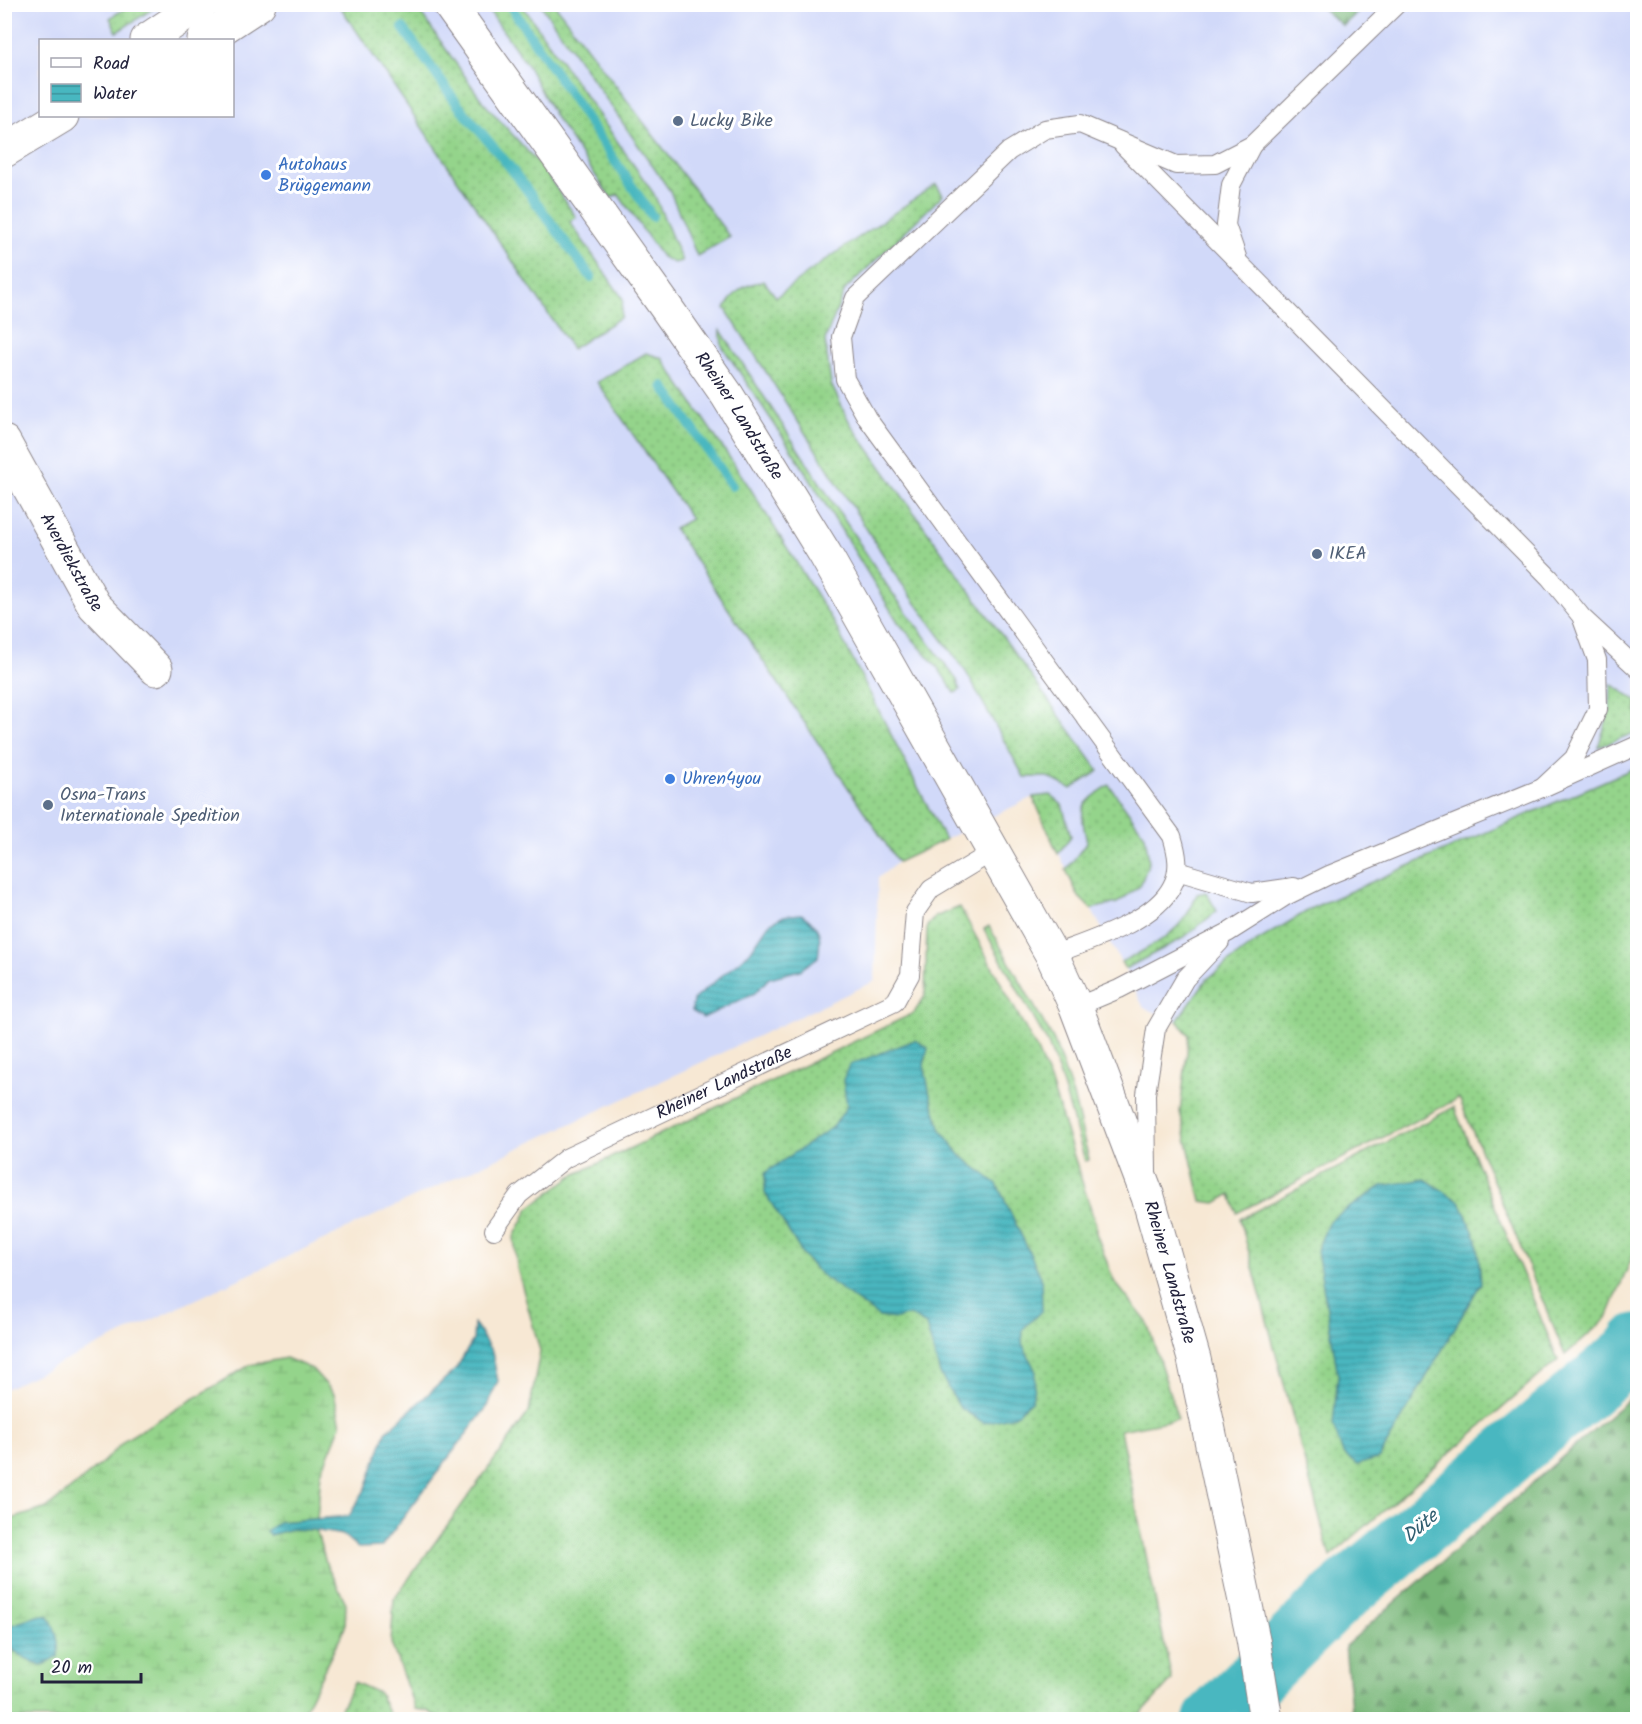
<svg xmlns="http://www.w3.org/2000/svg" width="1642" height="1724" viewBox="0 0 1642 1724" font-family="Kalam,sans-serif">
<style>
.built{fill:#d1d9f9;fill-rule:evenodd}
.grass{fill:url(#grass-dots);stroke:#5b7b63;stroke-width:1.5}
.forest{fill:url(#forest-firs);stroke:#4c6c59;stroke-width:1.5}
.wetland{fill:url(#wetland-marsh);stroke:#5b7b63;stroke-width:1.5}
.water{fill:url(#water-rules);stroke:#356c7e;stroke-width:1.5}
.lines{fill:none;stroke-linecap:round;stroke-linejoin:round}
.stream{stroke:#48b7c0;stroke-width:10}
.river{stroke:#48b7c0;stroke-width:60}
.service-casing{stroke:#8c8588;stroke-width:20}
.minor-casing{stroke:#8c8588;stroke-width:35}
.tertiary-casing{stroke:#8c8588;stroke-width:35}
.service{stroke:#fff;stroke-width:18}
.minor{stroke:#fff;stroke-width:33}
.tertiary{stroke:#fff;stroke-width:33}
.service-dot{fill:#5c6f8a;stroke:#fff;stroke-width:2}
.shop-dot{fill:#3f7fe0;stroke:#fff;stroke-width:2}
.labels{text-anchor:middle;dominant-baseline:central;stroke-width:6;stroke-linejoin:round;paint-order:stroke}
.service-label{font-size:18px;fill:#4e5e75;stroke:#fff;text-anchor:start}
.shop-label{font-size:18px;fill:#366cbe;stroke:#fff;text-anchor:start}
.street-label{font-size:18px;fill:#22223b;stroke:#fff}
.water-label{font-size:20px;font-style:italic;fill:#315e70;stroke:#fff}
</style>
<defs>
<pattern id="grass-dots" width="8" height="8" patternUnits="userSpaceOnUse" patternTransform="scale(1.5)"><rect width="8" height="8" fill="#94d48b"/><path d="M2 2h.1M6 6h.1" fill="none" stroke="#7fb679" stroke-width="1.8" stroke-linecap="round"/></pattern>
<pattern id="forest-firs" width="22" height="20" patternUnits="userSpaceOnUse" patternTransform="scale(1.5)"><rect width="22" height="20" fill="#77b677"/><path d="M5 1l3.5 6h-7zM16 11l3.5 6h-7z" fill="#619463"/></pattern>
<pattern id="wetland-marsh" width="20" height="14" patternUnits="userSpaceOnUse" patternTransform="scale(1.5)"><rect width="20" height="14" fill="#94d48b"/><path d="M1 5h8M5 5V1M11 12h8M15 12V8" fill="none" stroke="#7fb679"/></pattern>
<pattern id="water-rules" width="6" height="5" patternUnits="userSpaceOnUse" patternTransform="scale(1.5)"><rect width="6" height="5" fill="#48b7c0"/><path d="M0 2.5h6" fill="none" stroke="#3c949d"/></pattern>
</defs>
<rect width="100%" height="100%" fill="#fff"/>
<filter id="ink" filterUnits="userSpaceOnUse"><feTurbulence type="fractalNoise" baseFrequency=".0167" numOctaves="2"/><feDisplacementMap in="SourceGraphic" scale="12" xChannelSelector="R" yChannelSelector="G"/><feConvolveMatrix kernelMatrix="1 2 1 2 8 2 1 2 1" color-interpolation-filters="sRGB"/></filter>
<filter id="wash" filterUnits="userSpaceOnUse"><feTurbulence type="fractalNoise" baseFrequency=".008" numOctaves="4" result="noise"/><feDisplacementMap in="SourceGraphic" scale="24" xChannelSelector="R" yChannelSelector="G"/><feGaussianBlur stdDeviation="1.35" result="paint"/><feColorMatrix in="noise" values="0 0 0 0 0 0 0 0 0 0 0 0 0 0 0 0 0 1.4 0 .05"/><feComposite in="paint" operator="in"/></filter>
<g filter="url(#wash)">
<rect width="100%" height="100%" fill="#f7e8d4"/>
<path class="built" d="M 4,5 L 1637,5 L 1637,767 L 1314,907 L 1254,943 L 1206,980 L 1177,1021 L 1144,1008 L 1121,962 L 1091,909 L 1079,897 L 1033,797 L 898,862 L 878,878 L 875,981 L 5,1389 ZM 40,40 L 232,40 L 232,116 L 40,116 Z"/>
<path class="grass" d="M 132,4 L 159,5 L 117,32 L 110,18 Z
M 339,5 L 397,5 L 402,10 L 409,5 L 415,5 L 483,102 L 541,166 L 576,217 L 570,222 L 623,299 L 621,317 L 572,349 Z
M 485,5 L 522,5 L 654,194 L 682,261 L 674,263 L 662,257 L 618,194 L 611,198 L 556,118 L 527,65 Z
M 541,5 L 555,5 L 730,237 L 697,256 L 670,191 Z
M 936,184 L 943,195 L 845,290 L 825,340 L 831,384 L 850,423 L 1099,771 L 1071,789 L 1048,777 L 1024,777 L 966,672 L 900,581 L 725,308 C 736,290 743,285 764,281 L 776,297 L 820,264 Z
M 720,329 L 888,587 L 957,680 L 960,690 L 955,693 L 938,668 L 898,622 L 795,455 L 722,346 Z
M 646,353 L 662,358 L 750,488 L 834,623 L 945,840 L 898,862 L 674,528 L 691,519 L 597,382 Z
M 1611,684 L 1637,701 L 1637,732 L 1598,747 L 1610,710 Z
M 1637,767 L 1637,1245 L 1607,1318 L 1565,1355 L 1459,1098 L 1237,1213 L 1231,1194 L 1216,1203 L 1201,1201 L 1180,1112 L 1189,1035 L 1177,1021 L 1206,980 L 1254,943 L 1314,907 Z
M 1109,785 L 1145,835 L 1149,862 L 1140,886 L 1117,903 L 1091,909 L 1079,897 L 1066,870 L 1087,842 C 1079,806 1079,806 1109,785 Z
M 1051,795 L 1062,805 L 1071,836 L 1058,854 L 1033,797 Z
M 1206,892 L 1217,911 L 1183,938 L 1125,969 L 1121,962 C 1155,945 1184,932 1197,894 Z
M 960,907 L 1036,1048 L 1051,1083 L 1097,1229 L 1095,1230 L 1114,1281 L 1147,1322 L 1178,1419 L 1120,1430 L 1172,1680 L 1136,1719 L 442,1720 L 428,1711 L 415,1709 L 391,1643 L 394,1599 L 529,1412 L 540,1351 L 517,1268 L 514,1237 L 529,1208 L 572,1176 L 914,1013 L 925,996 L 927,926 L 935,917 Z
M 989,926 L 1054,1041 L 1073,1095 L 1089,1160 L 1085,1161 L 1060,1076 L 1048,1044 L 984,929 Z
M 1454,1107 L 1558,1360 L 1330,1557 L 1240,1219 Z
M 354,1682 L 379,1693 L 390,1717 L 388,1719 L 336,1719 Z"/>
<path class="forest" d="M 1318,5 L 1365,5 L 1343,26 Z
M 1637,1392 L 1637,1719 L 1352,1719 L 1345,1646 Z"/>
<path class="wetland" d="M 286,1358 L 312,1369 L 334,1393 L 341,1425 L 321,1473 L 317,1519 L 280,1522 L 270,1535 L 291,1529 L 316,1530 L 327,1566 L 346,1603 L 345,1627 L 300,1719 L 5,1719 L 5,1637 L 15,1653 L 5,1635 L 5,1521 L 47,1508 L 100,1465 L 126,1439 L 250,1365 Z"/>
<path class="water" d="M 801,914 C 821,927 822,935 818,957 L 800,970 L 769,978 L 755,993 L 703,1018 L 692,1011 L 693,1000 L 750,952 L 769,924 L 784,916 Z
M 915,1040 L 928,1048 L 924,1065 L 930,1095 L 941,1130 L 960,1155 L 997,1184 L 1041,1277 L 1042,1310 L 1023,1329 L 1022,1343 L 1036,1372 L 1032,1400 L 1014,1416 L 984,1423 L 960,1408 L 940,1374 L 926,1325 L 910,1315 L 896,1319 L 879,1317 L 820,1274 L 805,1258 L 765,1193 L 765,1173 L 834,1126 L 847,1106 L 843,1080 L 849,1065 Z
M 1425,1179 L 1460,1202 L 1477,1240 L 1481,1283 L 1379,1458 L 1357,1465 L 1343,1454 L 1333,1425 L 1338,1375 L 1317,1250 L 1329,1221 L 1382,1186 Z
M 474,1323 L 492,1352 L 498,1381 L 486,1408 L 381,1547 L 358,1548 L 343,1535 L 313,1530 L 291,1529 L 270,1535 L 266,1531 L 279,1522 L 349,1516 L 366,1488 L 386,1432 L 456,1369 L 473,1340 Z
M 40,1615 L 49,1616 C 56,1629 60,1642 58,1657 L 41,1666 C 24,1657 2,1650 6,1627 Z"/>
<g class="lines">
<path class="stream" d="M 509,4 L 652,216
M 403,28 L 458,105 L 510,167 L 591,277
M 663,386 L 732,486"/>
<path class="river" d="M 1213,1720 L 1337,1598 L 1635,1349 L 1638,1343"/>
</g>
</g>
<g filter="url(#ink)">
<g class="lines">
<g class="service-casing">
<g id="service">
<path d="M 1123,145 L 1550,578 L 1581,616 L 1597,660 L 1598,709 L 1574,758 L 1542,788"/>
<path d="M 1237,257 L 1226,225 L 1231,185 L 1252,145"/>
<path d="M 1584,619 L 1638,669"/>
<path d="M 1177,871 L 1252,893 L 1294,887"/>
<path d="M 1052,955 C 1088,941 1154,922 1172,886 C 1181,870 1177,852 1172,836 L 867,418 L 845,379 L 841,337 L 855,298 L 1009,151 L 1045,129 L 1080,124 L 1176,165 L 1215,164 L 1252,145 L 1397,4"/>
<path d="M 1076,1007 L 1119,989 L 1229,932 L 1286,896 L 1329,875 L 1542,788 L 1638,745"/>
<path d="M 1147,1171 L 1146,1094 L 1156,1029 L 1185,979 L 1220,942"/>
<path id="s1" d="M 494,1230 L 519,1195 L 566,1158 L 895,1002 L 910,975 L 915,912 L 931,889 L 994,851"/>
</g>
</g>
<g class="minor-casing">
<g id="minor">
<path d="M 147,40 L 201,4"/>
<path d="M 204,40 L 259,4"/>
<path d="M 4,151 L 62,116"/>
<path id="s2" d="M 4,442 L 94,605 L 156,669"/>
</g>
</g>
<g class="tertiary-casing">
<g id="tertiary">
<path id="s3" d="M 449,4 L 665,306 L 727,395 L 825,554 L 1052,955 L 1076,1007 L 1148,1197 L 1194,1359 L 1253,1639 L 1266,1720"/>
</g>
</g>
<use href="#service" class="service"/>
<use href="#minor" class="minor"/>
<use href="#tertiary" class="tertiary"/>
</g>
</g>
<g class="service-dot">
<circle cx="678" cy="121" r="6"/>
<circle cx="1317" cy="554" r="6"/>
<circle cx="48" cy="805" r="6"/>
</g>
<g class="shop-dot">
<circle cx="266" cy="175" r="6"/>
<circle cx="670" cy="779" r="6"/>
</g>
<g class="labels">
<g class="service-label">
<text x="690" y="121">Lucky Bike</text>
<text x="1329" y="554">IKEA</text>
<text x="60" y="795">Osna-Trans<tspan x="60" dy="21">Internationale Spedition</tspan></text>
</g>
<g class="shop-label">
<text x="278" y="165">Autohaus<tspan x="278" dy="21">Brüggemann</tspan></text>
<text x="682" y="779">Uhren4you</text>
</g>
<g class="street-label">
<text stroke="none"><textPath href="#s3" startOffset="504">Rheiner Landstraße</textPath></text>
<text stroke="none"><textPath href="#s2" startOffset="138">Averdiekstraße</textPath></text>
<text stroke="none"><textPath href="#s1" startOffset="278">Rheiner Landstraße</textPath></text>
<text stroke="none"><textPath href="#s3" startOffset="1466">Rheiner Landstraße</textPath></text>
</g>
<g class="water-label">
<text transform="translate(1421 1527) rotate(-40)">Düte</text>
</g>
</g>
<rect width="1642" height="1724" fill="none" stroke="#fff" stroke-width="24"/>
<rect x="39" y="39" width="195" height="78" fill="#ffffff" stroke="#a7a7b1" stroke-width="1.5"/>
<rect x="51" y="58" width="30" height="9" fill="#ffffff" stroke="#a7a7b1" stroke-width="1.5"/>
<text x="93" y="69" font-size="18" fill="#22223b">Road</text>
<rect x="51" y="84" width="30" height="18" fill="url(#water-rules)" stroke="#a7a7b1" stroke-width="1.5"/>
<text x="93" y="99" font-size="18" fill="#22223b">Water</text>
<path d="M42 1673v9h99v-9" fill="none" stroke="#22223b" stroke-width="3"/>
<text x="51" y="1673" font-size="18" fill="#22223b" stroke="#ffffff" stroke-width="4.5" paint-order="stroke">20 m</text>
</svg>
